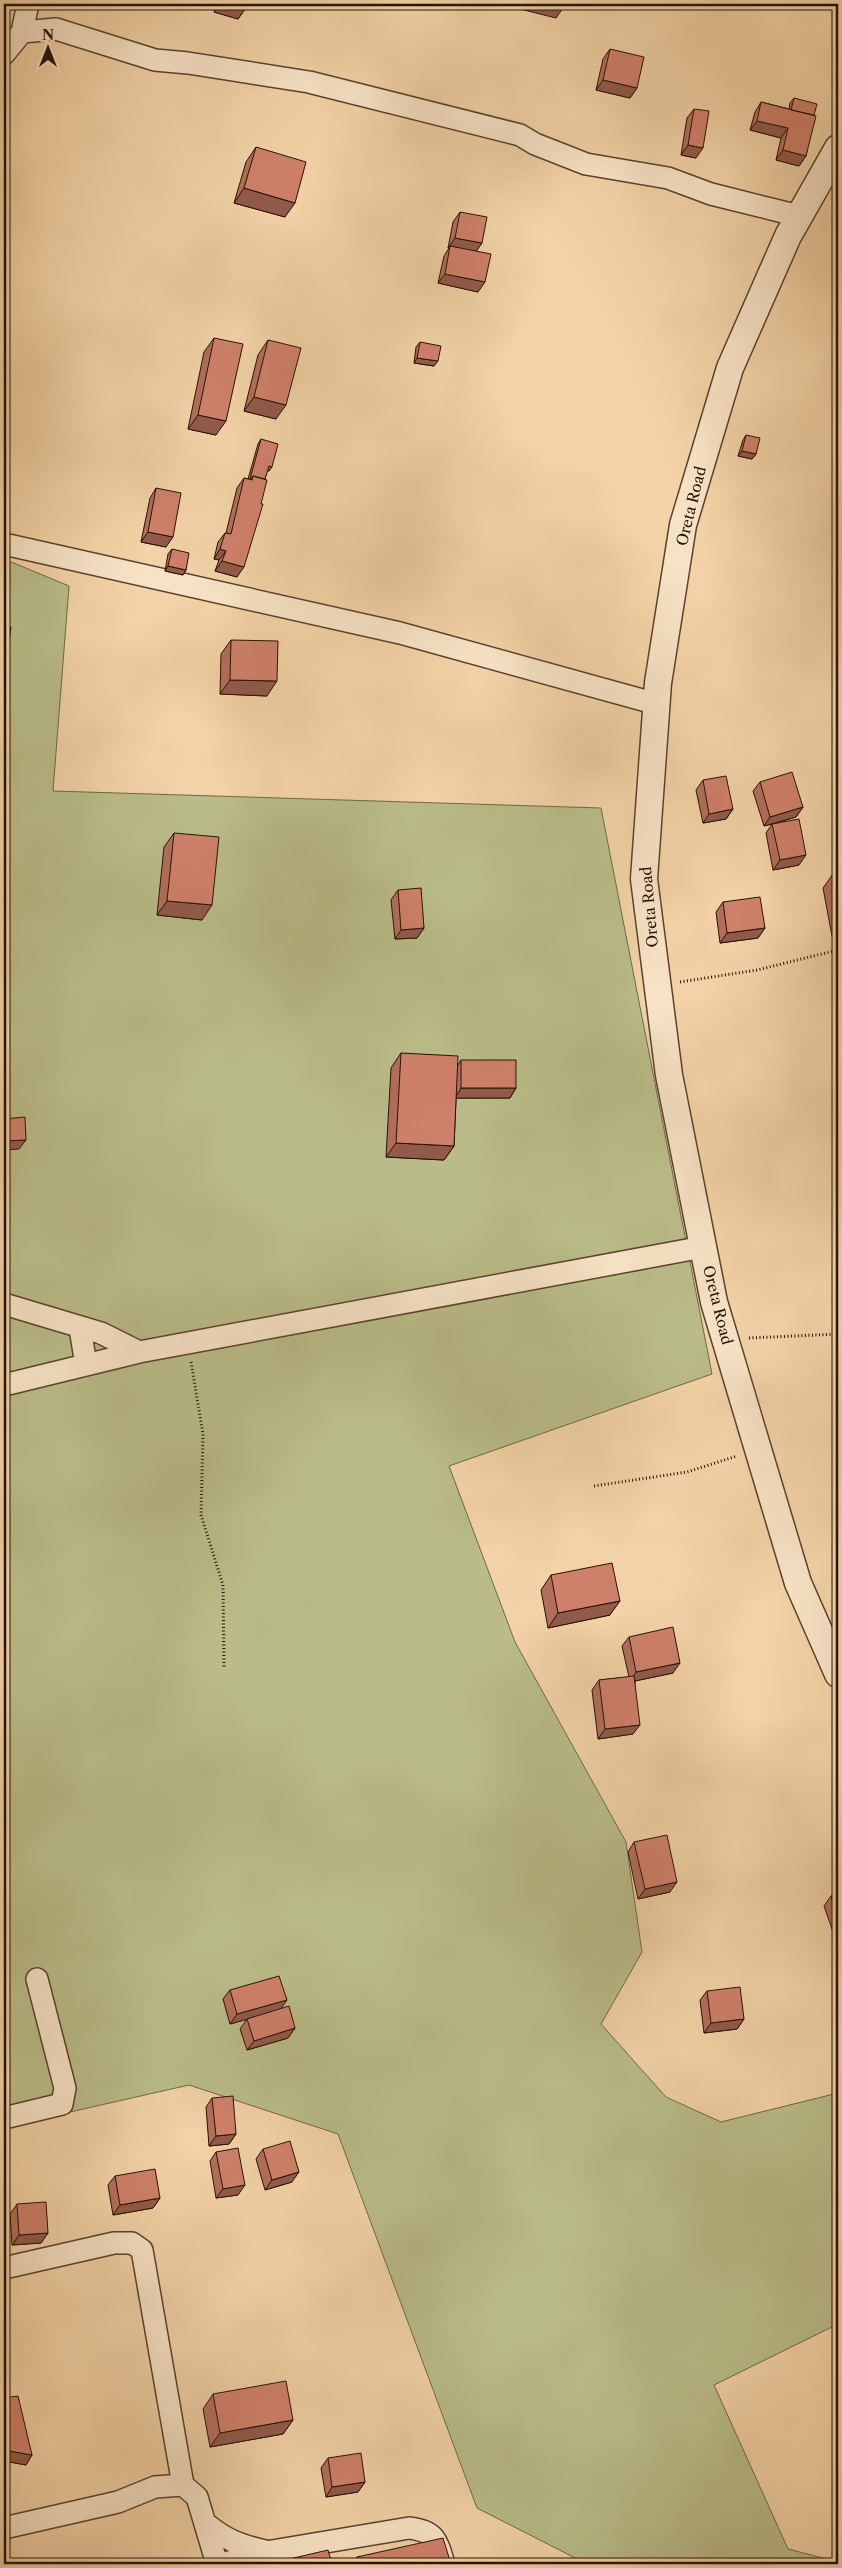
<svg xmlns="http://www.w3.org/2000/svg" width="842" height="2568" viewBox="0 0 842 2568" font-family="'Libre Caslon Text',serif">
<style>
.green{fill:#b9bc88;stroke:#706747}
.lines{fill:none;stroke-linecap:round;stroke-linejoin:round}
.minor-casing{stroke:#59422e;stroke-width:24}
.tertiary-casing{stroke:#59422e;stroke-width:29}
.path{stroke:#261206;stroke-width:3;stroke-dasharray:1 2.5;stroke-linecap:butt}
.minor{stroke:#f7e2c5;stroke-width:21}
.tertiary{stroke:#f7e2c5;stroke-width:26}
.wall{fill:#b26e5b;stroke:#261206}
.shaded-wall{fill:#915a4a;stroke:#261206}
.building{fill:#cf806a;stroke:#261206}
.labels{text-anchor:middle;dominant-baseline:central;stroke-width:4.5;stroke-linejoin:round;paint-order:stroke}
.street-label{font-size:15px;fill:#261206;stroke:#f7e2c5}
</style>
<rect width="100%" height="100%" fill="#f2d2a6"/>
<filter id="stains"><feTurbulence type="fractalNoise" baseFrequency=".004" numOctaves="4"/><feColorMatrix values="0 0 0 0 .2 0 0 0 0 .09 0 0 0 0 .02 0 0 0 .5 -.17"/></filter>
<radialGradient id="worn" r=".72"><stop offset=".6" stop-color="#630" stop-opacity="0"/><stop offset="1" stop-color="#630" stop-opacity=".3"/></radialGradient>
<path class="green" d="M 4,559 L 69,586 L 53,791 L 601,808 L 712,1374 L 449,1466 L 515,1642 L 626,1842 L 642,1952 L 601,2024 L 666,2097 L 721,2122 L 838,2093 L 838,2324 L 714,2385 L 788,2549 L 838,2562 L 838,2564 L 587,2564 L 477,2508 L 338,2134 L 189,2085 L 4,2127 Z"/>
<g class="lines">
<g class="minor-casing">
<path id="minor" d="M 22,32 L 56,29 L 155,60 L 188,63 L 309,82 L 520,135 L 535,144 L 586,164 L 668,178 L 711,194 L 799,216
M 4,54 L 22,32 L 28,4
M 4,544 L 400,633 L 657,704
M 4,1304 L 101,1333 L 139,1352
M 80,1328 L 86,1365
M 4,1385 L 139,1352 L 703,1247
M 4,2118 L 62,2104 L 65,2088 L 37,1979
M 4,2268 L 114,2243 L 132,2243 L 142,2250 L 183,2485
M 205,2523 C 226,2540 239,2545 265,2551
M 4,2528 L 118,2502 L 155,2487 L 183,2485 L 197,2497 L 217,2564
M 222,2564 L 266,2552 L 409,2528 C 436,2531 437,2541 444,2564"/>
</g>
<g class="tertiary-casing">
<path id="tertiary" d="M 838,148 L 788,236 L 730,368 L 683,525 L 658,683 L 644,879 L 669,1075 L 714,1302 L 798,1583 L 838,1674"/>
</g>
<path class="path" d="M 680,982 L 757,970 L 838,950
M 749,1338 L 838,1334
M 191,1362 L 203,1434 L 201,1515 L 223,1585 L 224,1667
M 594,1486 L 687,1472 L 737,1456"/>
<use href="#minor" class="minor"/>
<use href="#tertiary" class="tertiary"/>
</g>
<path class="wall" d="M 216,4 L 247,4 L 245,9 L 238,19 L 214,12 Z
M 610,49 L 637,88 L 630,98 L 596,90 L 603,59 Z
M 794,98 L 814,115 L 806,156 L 799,166 L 776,160 L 781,138 L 750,130 L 755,112 L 761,102 L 789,109 L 790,103 Z
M 694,109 L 696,158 L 681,155 L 687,118 Z
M 256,147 L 285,217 L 234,203 L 246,162 Z
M 460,212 L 482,243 L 476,251 L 478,292 L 438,283 L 444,256 L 449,248 L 448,248 L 453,222 Z
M 214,338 L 216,435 L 188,429 L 204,352 Z
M 268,340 L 276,419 L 244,411 L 258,355 Z
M 420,342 L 434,366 L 414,363 L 416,347 Z
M 746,435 L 756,454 L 752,459 L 738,456 L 743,440 Z
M 261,439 L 269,471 L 267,471 L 237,577 L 215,571 L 219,560 L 214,559 L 218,542 L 225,533 L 226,533 L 237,488 L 244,478 L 248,479 L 258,444 Z
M 156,488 L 166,547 L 141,542 L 150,498 Z
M 172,549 L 186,570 L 183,575 L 165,571 L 168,554 Z
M 231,640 L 267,696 L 220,694 L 221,654 Z
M 703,780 L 733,809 L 726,819 L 703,823 L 696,790 Z
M 760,782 L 803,807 L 796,817 L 773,824 L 799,865 L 773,870 L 766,833 L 772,824 L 764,826 L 753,791 Z
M 174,833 L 202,920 L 157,915 L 164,847 Z
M 838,873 L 838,935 L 832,936 L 823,888 L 833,874 Z
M 398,890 L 424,928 L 417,938 L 395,939 L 391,900 Z
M 723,902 L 765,928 L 758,938 L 720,943 L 716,912 Z
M 401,1053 L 458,1065 L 461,1060 L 516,1088 L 510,1098 L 456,1098 L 454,1146 L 444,1160 L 386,1157 L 391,1068 Z
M 551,1575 L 610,1615 L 548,1628 L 541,1590 Z
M 629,1637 L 673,1673 L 635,1681 L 633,1734 L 598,1739 L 592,1690 L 599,1680 L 629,1677 L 622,1646 Z
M 634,1842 L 670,1892 L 638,1899 L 628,1852 Z
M 838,1894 L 838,1930 L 833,1932 L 824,1906 L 831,1896 Z
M 230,1990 L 280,2009 L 295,2028 L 288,2038 L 247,2050 L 240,2029 L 247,2019 L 230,2024 L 223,1999 Z
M 707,1991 L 744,2019 L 737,2029 L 704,2033 L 700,2000 Z
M 212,2098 L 236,2134 L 229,2144 L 209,2146 L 206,2107 Z
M 263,2149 L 292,2182 L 265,2190 L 256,2159 Z
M 216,2152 L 238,2195 L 216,2198 L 210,2161 Z
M 115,2176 L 160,2198 L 153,2208 L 113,2215 L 108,2185 Z
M 17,2204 L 48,2233 L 41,2243 L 12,2245 L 10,2214 Z
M 213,2394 L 293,2420 L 283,2434 L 210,2447 L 203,2409 Z
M 4,2398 L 32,2455 L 26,2465 L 4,2461 Z
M 328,2458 L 365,2482 L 358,2492 L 326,2497 L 321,2468 Z
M 357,2557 L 451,2564 L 352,2564 Z"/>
<path class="shaded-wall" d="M 220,4 L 225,4 L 245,9 L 238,19 L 214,12 Z
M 486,4 L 501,4 L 499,7 Z
M 509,4 L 544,4 L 563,8 L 556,18 L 508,6 Z
M 603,80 L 637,88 L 630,98 L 596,90 Z
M 757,121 L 788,128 L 781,138 L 750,130 Z
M 688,145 L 703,148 L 696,158 L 681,155 Z
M 783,150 L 806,156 L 799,166 L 776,160 Z
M 244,188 L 295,203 L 285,217 L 234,203 Z
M 455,238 L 482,243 L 475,253 L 450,246 L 449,248 L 448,248 Z
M 445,274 L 485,282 L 478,292 L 438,283 Z
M 417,358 L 438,361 L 434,366 L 414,363 Z
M 254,397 L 286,405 L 276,419 L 244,411 Z
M 198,415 L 226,421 L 216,435 L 188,429 Z
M 742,451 L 756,454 L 752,459 L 738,456 Z
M 269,466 L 272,467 L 269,471 L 265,471 Z
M 148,532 L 173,537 L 166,547 L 141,542 Z
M 220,549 L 226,551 L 219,560 L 214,559 Z
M 222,561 L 244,567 L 237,577 L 215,571 Z
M 168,566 L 186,570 L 183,575 L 165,571 Z
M 4,655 L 7,656 L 4,661 Z
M 230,680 L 277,681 L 267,696 L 220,694 Z
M 803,807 L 796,817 L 764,826 L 770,817 Z
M 733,809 L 726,819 L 703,823 L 709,814 Z
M 806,855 L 799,865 L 773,870 L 780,860 Z
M 167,901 L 212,905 L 202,920 L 157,915 Z
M 838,927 L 838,935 L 832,936 Z
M 424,928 L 417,938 L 395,939 L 401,930 Z
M 765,928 L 758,938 L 720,943 L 727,933 Z
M 461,1088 L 516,1088 L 510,1098 L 455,1098 Z
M 26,1140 L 19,1149 L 4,1150 L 4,1141 Z
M 396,1143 L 454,1146 L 444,1160 L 386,1157 Z
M 620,1601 L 610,1615 L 548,1628 L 558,1613 Z
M 680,1663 L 673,1673 L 630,1682 L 636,1672 Z
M 640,1725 L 633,1734 L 598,1739 L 605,1729 Z
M 677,1882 L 670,1892 L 638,1899 L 645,1889 Z
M 838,1924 L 838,1930 L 833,1932 Z
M 287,2000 L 280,2010 L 230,2024 L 237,2014 Z
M 744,2019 L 737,2029 L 704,2033 L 711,2023 Z
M 295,2028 L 288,2038 L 247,2050 L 254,2041 Z
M 236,2134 L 229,2144 L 209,2146 L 216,2136 Z
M 299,2172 L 292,2182 L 265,2190 L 272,2180 Z
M 245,2185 L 238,2195 L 216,2198 L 223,2189 Z
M 160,2198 L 153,2208 L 113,2215 L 120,2205 Z
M 48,2233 L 41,2243 L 12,2245 L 19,2235 Z
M 293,2420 L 283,2434 L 210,2447 L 220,2433 Z
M 9,2451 L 32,2455 L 26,2465 L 4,2461 L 4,2459 Z
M 365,2482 L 358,2492 L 326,2497 L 332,2487 Z"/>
<path class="building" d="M 225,4 L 247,4 L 245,9 Z
M 544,4 L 564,4 L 563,8 Z
M 610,49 L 644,57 L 637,88 L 603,80 Z
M 794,98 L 817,104 L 814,115 L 791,110 Z
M 761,102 L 816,116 L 806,156 L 783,150 L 788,128 L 757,121 Z
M 694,109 L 709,111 L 703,148 L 688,145 Z
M 256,147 L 306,162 L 295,203 L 244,188 Z
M 460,212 L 487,217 L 482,243 L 455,238 Z
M 450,246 L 491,254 L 485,282 L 445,274 Z
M 214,338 L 243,344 L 226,421 L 198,415 Z
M 268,340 L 301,348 L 286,405 L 254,397 Z
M 420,342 L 441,346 L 438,361 L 417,358 Z
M 746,435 L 760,438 L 756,454 L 742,451 Z
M 261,439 L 278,444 L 272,467 L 269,466 L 265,479 L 253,476 L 251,479 L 250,479 Z
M 253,476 L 267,480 L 261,504 L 263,504 L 244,567 L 222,561 L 226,551 L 220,549 L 225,533 L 231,534 L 244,478 L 252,480 Z
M 156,488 L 181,493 L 173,537 L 148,532 Z
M 172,549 L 189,553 L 186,570 L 168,566 Z
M 4,626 L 11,627 L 7,656 L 4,655 Z
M 231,640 L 278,641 L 277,681 L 230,680 Z
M 792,772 L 803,807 L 770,817 L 760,782 Z
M 726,776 L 733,809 L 709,814 L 703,780 Z
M 799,819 L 806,855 L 780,860 L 772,824 Z
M 174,833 L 219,837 L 212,905 L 167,901 Z
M 838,873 L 838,903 L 833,874 Z
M 421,888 L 424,928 L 401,930 L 398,890 Z
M 760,897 L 765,928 L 727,933 L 723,902 Z
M 401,1053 L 458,1056 L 454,1146 L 396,1143 Z
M 461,1060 L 516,1060 L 516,1088 L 461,1088 Z
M 25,1117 L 26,1140 L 4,1141 L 4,1119 Z
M 612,1563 L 620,1601 L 558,1613 L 551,1575 Z
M 673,1627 L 680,1663 L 636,1672 L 629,1637 Z
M 634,1676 L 640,1725 L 605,1729 L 599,1680 Z
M 667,1835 L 677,1882 L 645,1889 L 634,1842 Z
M 838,1894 L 838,1918 L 831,1896 Z
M 279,1976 L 287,2000 L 237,2014 L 230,1990 Z
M 740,1987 L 744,2019 L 711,2023 L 707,1991 Z
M 289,2006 L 295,2028 L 254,2041 L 247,2019 Z
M 233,2096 L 236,2134 L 216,2136 L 212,2098 Z
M 290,2141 L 299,2172 L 272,2180 L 263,2149 Z
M 238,2148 L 245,2185 L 223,2189 L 216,2152 Z
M 155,2169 L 160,2198 L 120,2205 L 115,2176 Z
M 46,2202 L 48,2233 L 19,2235 L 17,2204 Z
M 286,2381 L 293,2420 L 220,2433 L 213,2394 Z
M 18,2396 L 32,2455 L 9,2451 L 4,2411 L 4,2398 Z
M 361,2453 L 365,2482 L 332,2487 L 328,2458 Z
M 443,2538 L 451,2564 L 358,2564 L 357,2557 Z
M 328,2550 L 332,2564 L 268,2564 Z"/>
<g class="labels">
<g class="street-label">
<text transform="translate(691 506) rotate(-76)">Oreta Road</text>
<text transform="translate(649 907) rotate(-95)">Oreta Road</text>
<text transform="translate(718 1305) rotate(76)">Oreta Road</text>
</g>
</g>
<rect width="842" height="2568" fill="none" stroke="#f2d2a6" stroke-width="20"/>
<rect x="5" y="5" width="832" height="2558" fill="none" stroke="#261206" stroke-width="2.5"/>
<rect x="10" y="10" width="822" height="2548" fill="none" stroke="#261206"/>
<g transform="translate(48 48)" stroke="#f7e2c5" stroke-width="4" paint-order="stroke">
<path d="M0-4L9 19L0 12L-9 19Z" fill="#261206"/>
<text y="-8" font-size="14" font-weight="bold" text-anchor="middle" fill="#261206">N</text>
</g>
<rect width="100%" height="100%" filter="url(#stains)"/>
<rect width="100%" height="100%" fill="url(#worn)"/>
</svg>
